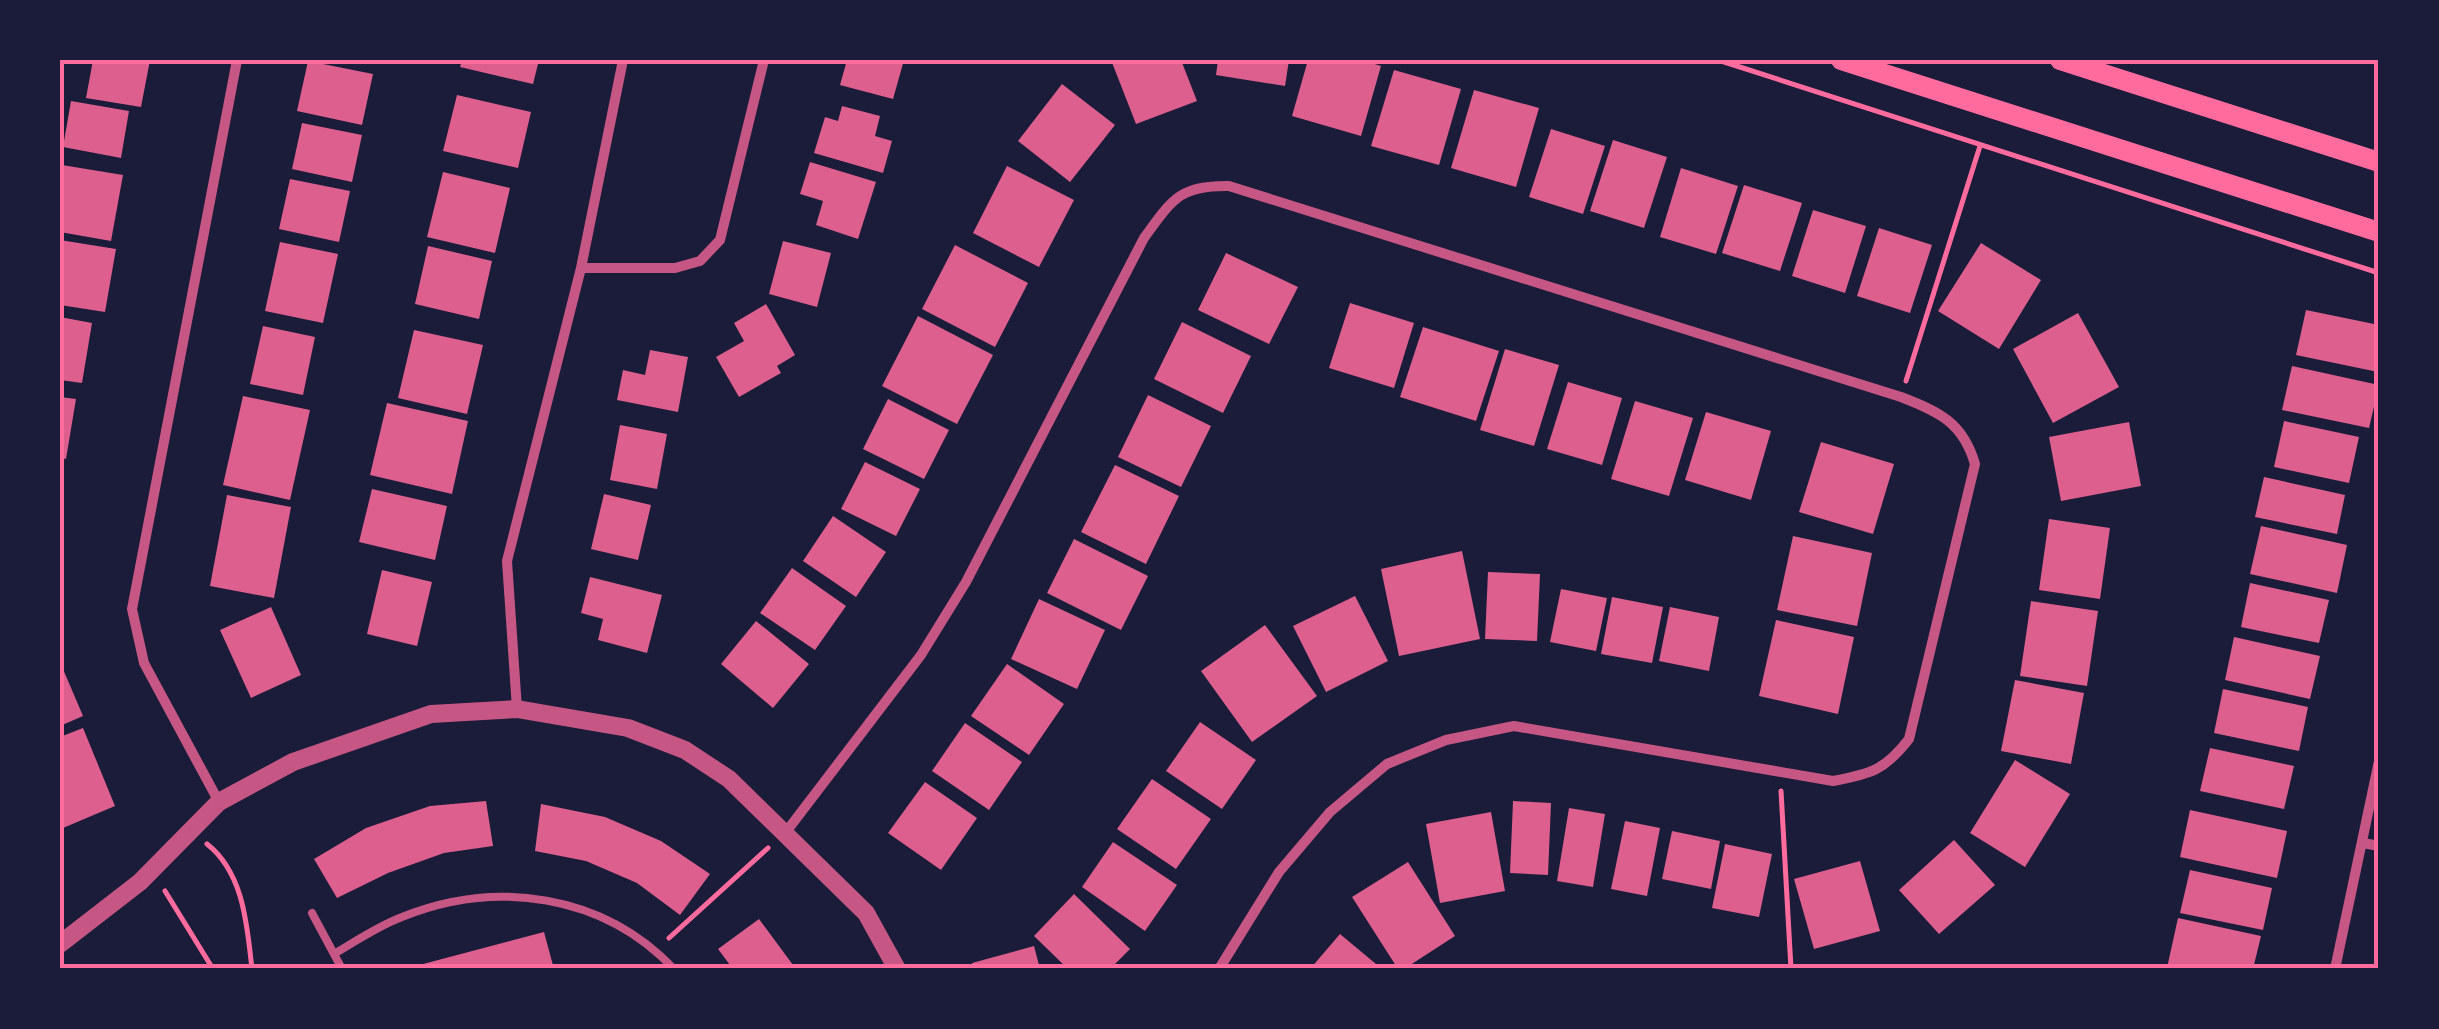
<svg xmlns="http://www.w3.org/2000/svg" width="2439" height="1029" viewBox="0 0 2439 1029" font-family="Helvetica,sans-serif">
<style>
.building{fill:#dd5f8e}
.lines{fill:none;stroke-linecap:round;stroke-linejoin:round}
.path{stroke:#ff6b9d;stroke-width:5}
.service{stroke:#c65784;stroke-width:8}
.minor{stroke:#c65784;stroke-width:10}
.tertiary{stroke:#c65784;stroke-width:18}
.secondary{stroke:#ff6b9d;stroke-width:20}
.neatline{fill:none;stroke:#ff6b9d;stroke-width:4}
</style>
<rect width="100%" height="100%" fill="#1b1b3a"/>
<path class="building" d="M 93,60 L 150,60 L 141,107 L 86,98 Z
M 462,60 L 539,60 L 533,84 L 460,67 Z
M 847,60 L 904,60 L 893,99 L 840,85 Z
M 1111,60 L 1181,60 L 1197,101 L 1136,124 Z
M 1218,60 L 1289,60 L 1285,86 L 1216,75 Z
M 1308,60 L 1362,60 L 1381,66 L 1361,136 L 1292,116 Z
M 308,61 L 373,74 L 362,125 L 297,111 Z
M 1394,70 L 1461,89 L 1439,165 L 1371,146 Z
M 1062,84 L 1115,125 L 1070,182 L 1018,141 Z
M 1474,90 L 1539,108 L 1516,187 L 1451,168 Z
M 457,95 L 531,112 L 518,168 L 443,151 Z
M 71,101 L 129,111 L 121,158 L 63,147 Z
M 842,106 L 880,116 L 875,136 L 892,141 L 883,173 L 814,153 L 825,117 L 838,121 Z
M 302,123 L 362,135 L 352,182 L 292,169 Z
M 1551,129 L 1605,146 L 1583,214 L 1529,197 Z
M 1613,140 L 1667,157 L 1644,228 L 1590,211 Z
M 810,162 L 876,182 L 858,239 L 816,225 L 823,201 L 800,194 Z
M 62,165 L 123,175 L 111,241 L 60,232 Z
M 1007,166 L 1074,200 L 1039,267 L 973,233 Z
M 1681,168 L 1738,186 L 1716,254 L 1660,237 Z
M 443,172 L 510,188 L 495,253 L 427,237 Z
M 290,179 L 350,191 L 339,242 L 279,229 Z
M 1744,185 L 1802,203 L 1780,271 L 1722,253 Z
M 1813,210 L 1866,226 L 1845,293 L 1792,276 Z
M 1879,228 L 1932,245 L 1910,313 L 1857,296 Z
M 60,240 L 116,249 L 105,312 L 60,305 Z
M 783,241 L 831,253 L 817,307 L 769,294 Z
M 280,242 L 338,254 L 323,323 L 265,311 Z
M 1981,243 L 2041,280 L 1999,349 L 1938,311 Z
M 955,245 L 1028,283 L 995,347 L 922,309 Z
M 428,246 L 492,261 L 479,319 L 415,304 Z
M 1226,253 L 1298,287 L 1269,344 L 1198,310 Z
M 1350,303 L 1414,323 L 1394,388 L 1329,368 Z
M 766,304 L 795,355 L 777,366 L 781,373 L 739,397 L 716,357 L 744,341 L 734,323 Z
M 2306,310 L 2379,325 L 2378,372 L 2296,355 Z
M 2078,313 L 2119,387 L 2053,423 L 2013,349 Z
M 918,316 L 993,355 L 957,424 L 882,386 Z
M 60,317 L 92,323 L 82,383 L 60,380 Z
M 1182,322 L 1251,356 L 1223,413 L 1154,379 Z
M 263,326 L 315,337 L 303,395 L 250,384 Z
M 1423,327 L 1499,351 L 1476,421 L 1400,397 Z
M 414,330 L 483,345 L 467,414 L 398,398 Z
M 1505,349 L 1559,365 L 1534,446 L 1480,430 Z
M 650,350 L 688,357 L 678,412 L 617,400 L 623,370 L 645,375 Z
M 2292,366 L 2379,385 L 2369,428 L 2282,410 Z
M 1568,382 L 1622,398 L 1602,465 L 1547,449 Z
M 1148,395 L 1211,426 L 1181,487 L 1118,457 Z
M 243,396 L 310,410 L 290,500 L 223,485 Z
M 60,397 L 76,399 L 66,459 L 60,458 Z
M 888,399 L 949,430 L 924,479 L 863,449 Z
M 1635,401 L 1693,418 L 1669,496 L 1611,479 Z
M 387,403 L 468,421 L 452,494 L 370,475 Z
M 1706,412 L 1771,431 L 1751,500 L 1685,480 Z
M 2284,421 L 2359,437 L 2349,483 L 2274,467 Z
M 2129,422 L 2141,486 L 2061,501 L 2049,437 Z
M 620,425 L 667,434 L 657,489 L 610,480 Z
M 1821,442 L 1894,464 L 1873,534 L 1799,512 Z
M 865,462 L 920,489 L 896,536 L 841,509 Z
M 1115,465 L 1179,496 L 1146,564 L 1081,532 Z
M 2264,477 L 2345,495 L 2337,534 L 2255,517 Z
M 372,489 L 447,506 L 435,560 L 359,542 Z
M 604,494 L 651,505 L 638,560 L 591,549 Z
M 227,495 L 291,507 L 274,598 L 210,586 Z
M 833,516 L 886,552 L 856,597 L 803,561 Z
M 2049,519 L 2110,528 L 2100,599 L 2039,590 Z
M 2261,526 L 2347,545 L 2337,593 L 2250,574 Z
M 1793,536 L 1872,553 L 1857,626 L 1777,610 Z
M 1074,539 L 1148,576 L 1121,630 L 1047,593 Z
M 1462,551 L 1480,639 L 1399,656 L 1381,569 Z
M 792,568 L 846,606 L 815,650 L 760,613 Z
M 382,570 L 432,582 L 417,646 L 367,634 Z
M 1488,572 L 1540,574 L 1537,641 L 1485,639 Z
M 590,577 L 662,595 L 647,653 L 598,640 L 603,619 L 581,613 Z
M 2250,583 L 2329,600 L 2319,643 L 2241,627 Z
M 1561,589 L 1607,598 L 1596,651 L 1550,642 Z
M 1355,596 L 1388,661 L 1326,692 L 1293,626 Z
M 1612,597 L 1663,607 L 1652,663 L 1601,654 Z
M 1039,599 L 1105,630 L 1077,689 L 1011,659 Z
M 2031,601 L 2098,611 L 2087,686 L 2020,676 Z
M 271,607 L 301,675 L 251,698 L 220,630 Z
M 1670,607 L 1719,617 L 1709,671 L 1659,661 Z
M 1776,620 L 1854,637 L 1838,714 L 1759,696 Z
M 756,621 L 809,664 L 773,708 L 721,664 Z
M 1265,625 L 1317,696 L 1252,742 L 1201,671 Z
M 2234,637 L 2320,656 L 2310,699 L 2225,680 Z
M 60,662 L 83,716 L 60,726 Z
M 1007,664 L 1064,704 L 1029,755 L 971,716 Z
M 2015,680 L 2084,693 L 2071,764 L 2001,751 Z
M 2223,689 L 2308,707 L 2299,751 L 2214,733 Z
M 1200,722 L 1256,760 L 1222,809 L 1166,771 Z
M 965,723 L 1022,762 L 989,810 L 932,771 Z
M 83,728 L 115,806 L 63,828 L 60,821 L 60,737 Z
M 2210,748 L 2294,766 L 2284,809 L 2200,791 Z
M 2015,760 L 2070,794 L 2025,867 L 1970,833 Z
M 1152,779 L 1211,819 L 1176,869 L 1117,829 Z
M 925,782 L 977,818 L 941,870 L 888,833 Z
M 486,801 L 493,846 L 444,853 L 388,873 L 337,898 L 314,859 L 366,828 L 430,806 Z
M 1513,801 L 1551,803 L 1548,875 L 1510,873 Z
M 541,804 L 605,817 L 661,841 L 710,874 L 680,915 L 637,883 L 586,861 L 535,851 Z
M 1569,808 L 1605,814 L 1593,887 L 1557,881 Z
M 2190,810 L 2287,831 L 2277,878 L 2180,857 Z
M 1491,812 L 1505,891 L 1440,903 L 1426,824 Z
M 1625,821 L 1660,828 L 1647,896 L 1611,889 Z
M 1672,831 L 1720,841 L 1711,889 L 1662,879 Z
M 1954,840 L 1995,885 L 1939,934 L 1899,890 Z
M 1113,842 L 1177,885 L 1145,931 L 1082,887 Z
M 1725,844 L 1772,854 L 1759,917 L 1712,908 Z
M 1860,861 L 1880,931 L 1814,949 L 1794,879 Z
M 1408,862 L 1455,936 L 1404,969 L 1398,969 L 1352,897 Z
M 2190,870 L 2272,888 L 2263,930 L 2180,913 Z
M 1074,894 L 1130,949 L 1110,969 L 1068,969 L 1034,936 Z
M 2178,918 L 2261,936 L 2253,969 L 2167,968 Z
M 759,919 L 793,965 L 794,969 L 733,969 L 718,949 Z
M 544,932 L 554,969 L 408,969 L 408,968 Z
M 1340,934 L 1382,969 L 1310,969 Z
M 1034,946 L 1040,969 L 974,969 L 972,963 Z"/>
<g class="lines">
<path class="path" d="M 1718,60 L 2379,273
M 1906,381 L 1980,146
M 1781,791 L 1791,969
M 207,844 C 244,873 247,926 252,969
M 165,891 L 213,969
M 669,938 L 768,848"/>
<path class="service" d="M 312,913 L 342,969
M 334,954 C 356,941 378,926 402,917 C 496,879 603,894 674,969"/>
<path class="minor" d="M 581,268 L 675,268 L 700,261 L 720,240 L 764,60
M 517,709 L 507,561 L 581,268 L 623,60
M 219,802 L 144,663 L 132,609 L 237,60
M 786,832 L 921,655 L 966,582 L 1144,238 C 1172,200 1179,185 1229,186 L 1901,397 C 1940,412 1963,423 1975,464 L 1909,739 C 1885,770 1871,774 1833,781 L 1514,726 L 1446,740 L 1387,764 L 1330,812 L 1279,872 L 1219,969
M 2363,843 L 2379,846
M 2335,969 L 2379,761"/>
<path class="tertiary" d="M 60,944 L 140,882 L 219,802 L 293,762 L 431,714 L 517,709 L 628,728 L 685,750 L 729,779 L 866,913 L 897,969"/>
<path class="secondary" d="M 1841,60 L 2379,232
M 2060,60 L 2379,162"/>
</g>
<rect width="2439" height="1029" fill="none" stroke="#1b1b3a" stroke-width="125"/>
<rect x="62" y="62" width="2314" height="904" class="neatline"/>
</svg>
